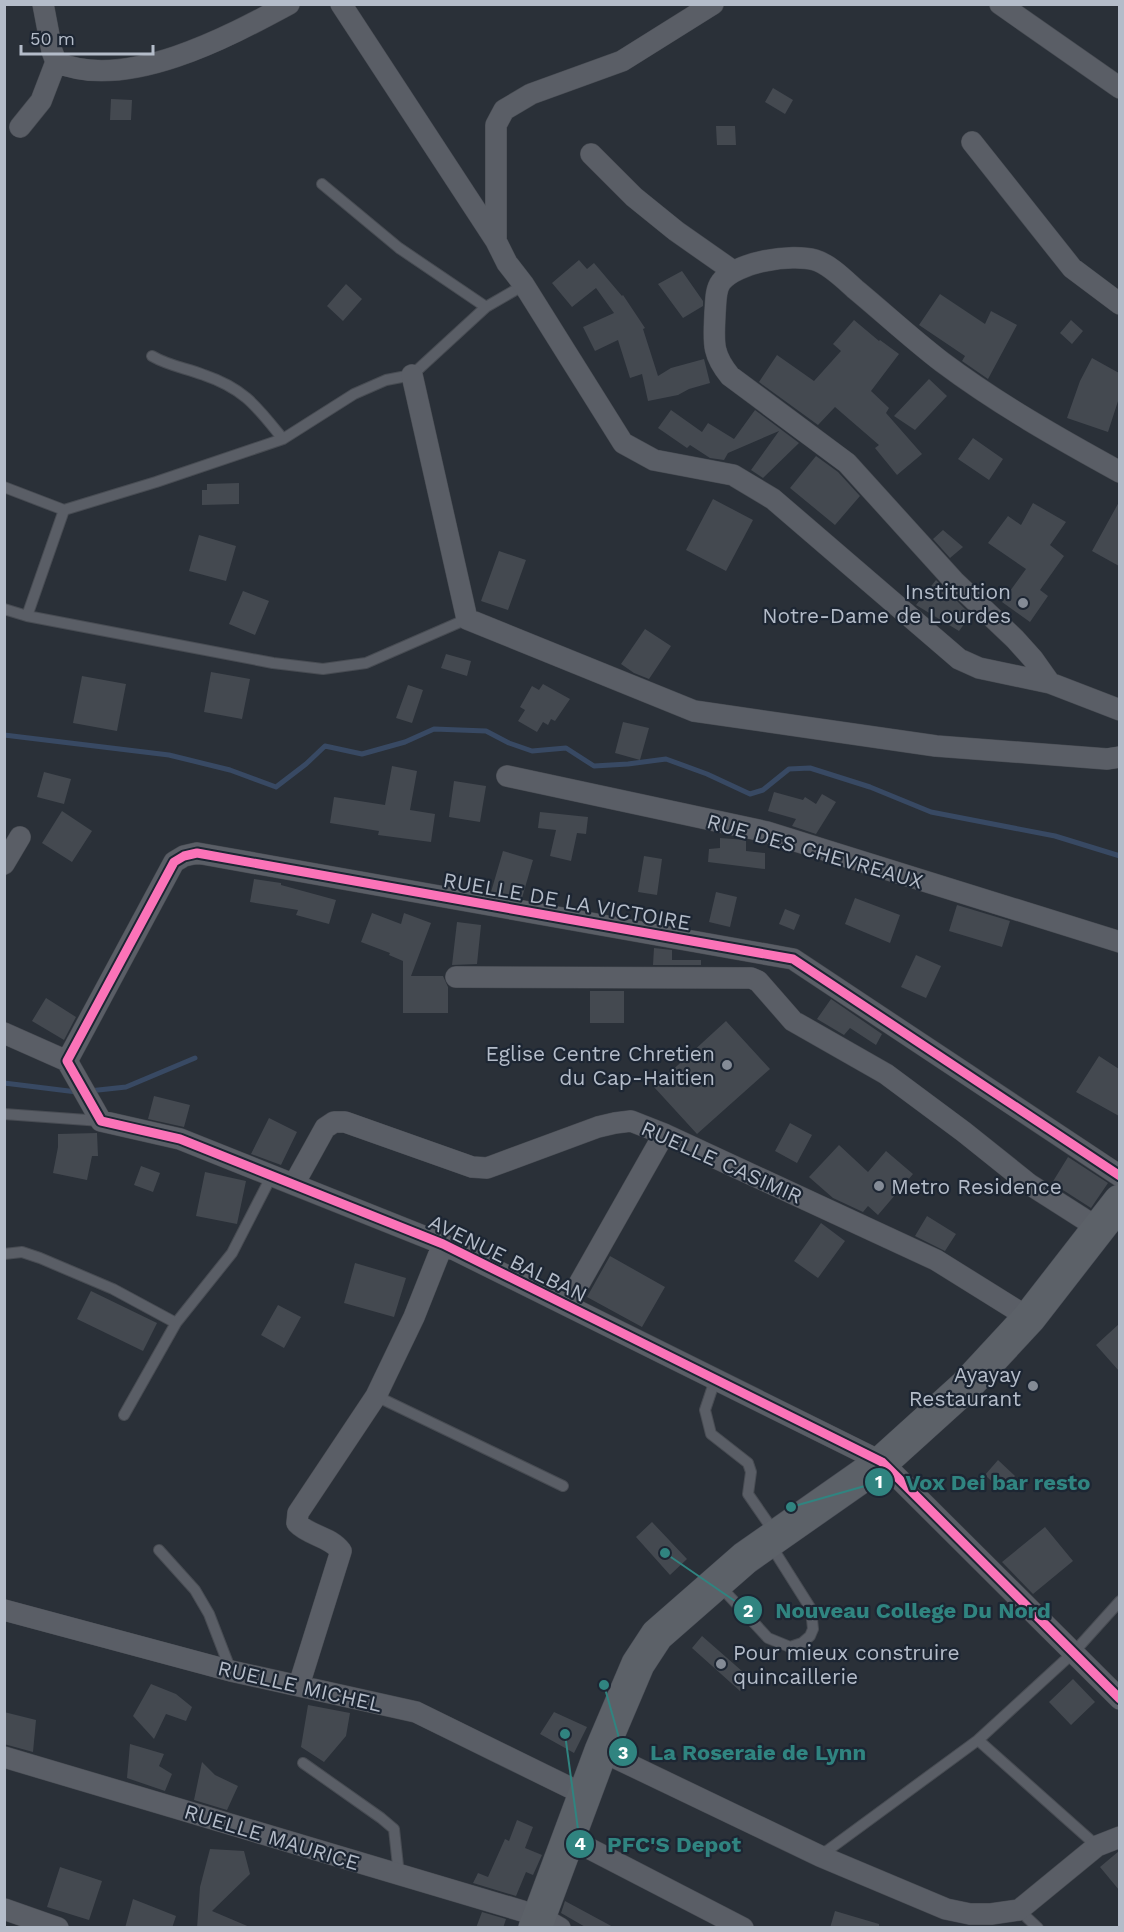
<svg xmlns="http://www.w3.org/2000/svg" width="1124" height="1932" viewBox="0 0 1124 1932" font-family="'Work Sans',sans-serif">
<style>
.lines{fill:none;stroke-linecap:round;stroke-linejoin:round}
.stream{stroke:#384963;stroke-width:5}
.building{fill:#444950}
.lane-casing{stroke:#484c53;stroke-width:12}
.street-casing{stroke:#484c53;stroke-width:22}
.primary-casing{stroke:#484c55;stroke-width:34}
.lane{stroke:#5a5e66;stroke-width:10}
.street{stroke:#5a5e66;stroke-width:21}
.primary{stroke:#5c6168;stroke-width:33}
.cycleway-casing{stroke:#1d2633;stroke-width:13}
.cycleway{stroke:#fb73b8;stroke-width:9}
.poi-dot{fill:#848b96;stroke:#1d2633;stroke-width:2}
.labels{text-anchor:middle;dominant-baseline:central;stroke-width:4.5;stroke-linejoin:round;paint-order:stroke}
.poi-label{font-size:21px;fill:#b4bcc9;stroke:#1d2633;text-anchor:end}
.street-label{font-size:21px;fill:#b4bcc9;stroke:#1d2633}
.leader{fill:none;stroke:#308480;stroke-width:2}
.callout-dot{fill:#308480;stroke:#1d2633;stroke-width:2}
.mark-label{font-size:18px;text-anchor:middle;font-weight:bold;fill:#fff}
.callout-label{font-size:22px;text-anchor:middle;font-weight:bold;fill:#308480;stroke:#1d2633;stroke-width:4.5;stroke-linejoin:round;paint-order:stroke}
</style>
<rect width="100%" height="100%" fill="#2a3038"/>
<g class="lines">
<path class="stream" d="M 4,735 L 169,755 L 230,770 L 276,787 L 306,764 L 325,746 L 362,754 L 405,742 L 434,729 L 486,731 L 509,743 L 532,751 L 566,748 L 594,766 L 628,764 L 666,759 L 707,774 L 750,794 L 763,790 L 789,769 L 810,768 L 870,787 L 931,812 L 1055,836 L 1120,856
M 4,1083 L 77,1092
M 89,1091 L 126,1087 L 195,1058"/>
</g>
<path class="building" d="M 773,88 L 793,100 L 785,114 L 765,102 Z
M 111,99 L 132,100 L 131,120 L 110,120 Z
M 716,126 L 735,126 L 736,145 L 717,145 Z
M 579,260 L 587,269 L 594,263 L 622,296 L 623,295 L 645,328 L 643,329 L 658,376 L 671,368 L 704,359 L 710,383 L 689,389 L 678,395 L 648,401 L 642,374 L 630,378 L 618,340 L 595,351 L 583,327 L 614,313 L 596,288 L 572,307 L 552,283 Z
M 682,271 L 703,301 L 703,306 L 683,318 L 658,284 Z
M 346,284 L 362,299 L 343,321 L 327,306 Z
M 940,294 L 985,324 L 991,311 L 1017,325 L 988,379 L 962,361 L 965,356 L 919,325 Z
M 854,320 L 879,341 L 880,340 L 899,354 L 871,391 L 889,408 L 886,413 L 922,454 L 897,475 L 875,448 L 879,445 L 835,407 L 818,425 L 759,382 L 777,355 L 814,381 L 841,351 L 833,344 Z
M 1071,320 L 1083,331 L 1072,344 L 1060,333 Z
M 1092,358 L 1119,373 L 1119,398 L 1108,432 L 1067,418 L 1080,381 Z
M 929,379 L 947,396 L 915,430 L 894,416 Z
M 671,410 L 702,432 L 708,423 L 734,439 L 755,410 L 799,443 L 763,478 L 751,470 L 779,431 L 728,453 L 724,460 L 710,458 L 690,445 L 687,448 L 658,428 Z
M 973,438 L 1003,459 L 989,480 L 958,459 Z
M 816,456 L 838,472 L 860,496 L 835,525 L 790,488 Z
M 239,483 L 239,504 L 202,505 L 202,490 L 207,490 L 207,484 Z
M 713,499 L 753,520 L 726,571 L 686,550 Z
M 1119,502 L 1119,566 L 1092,551 Z
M 1033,503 L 1066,522 L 1050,545 L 1064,556 L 1040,590 L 1048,596 L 1030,622 L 1002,602 L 1026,569 L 988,543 L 1008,516 L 1021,525 Z
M 943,530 L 963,547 L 950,558 L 933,539 Z
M 199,535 L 236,546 L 226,581 L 189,571 Z
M 499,551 L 526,560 L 508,610 L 481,601 Z
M 936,580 L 971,615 L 959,631 L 916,605 Z
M 243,591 L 269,601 L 255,635 L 229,624 Z
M 645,629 L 671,646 L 649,679 L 634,673 L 621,664 Z
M 446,654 L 471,661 L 467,676 L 441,668 Z
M 211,672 L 250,679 L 242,719 L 204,712 Z
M 82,676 L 126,684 L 117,731 L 73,723 Z
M 543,684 L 570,699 L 555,721 L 551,719 L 548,725 L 543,722 L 537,732 L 518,721 L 525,710 L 520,707 L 532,686 L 539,690 Z
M 408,685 L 423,690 L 412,723 L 396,718 Z
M 623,722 L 649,728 L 640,760 L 615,753 Z
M 392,766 L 417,771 L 410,810 L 435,814 L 431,842 L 378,835 L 379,831 L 330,823 L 334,797 L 385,805 Z
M 44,772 L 71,779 L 64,804 L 37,797 Z
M 454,781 L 486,786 L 480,822 L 449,817 Z
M 774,792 L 803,800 L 805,797 L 816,804 L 822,794 L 836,802 L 816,834 L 792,826 L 796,819 L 768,811 Z
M 62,811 L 92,831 L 72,862 L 42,843 Z
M 540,812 L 588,817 L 586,834 L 577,833 L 571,861 L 550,856 L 556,830 L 538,828 Z
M 720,838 L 746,840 L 746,851 L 765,853 L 765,869 L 708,862 L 709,849 L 720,848 Z
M 503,851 L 533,860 L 522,898 L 491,892 Z
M 644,856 L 662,859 L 657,895 L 638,892 Z
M 254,879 L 281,883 L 281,885 L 336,900 L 329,924 L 296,915 L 298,910 L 250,902 Z
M 716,892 L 737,897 L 730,927 L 709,922 Z
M 855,898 L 900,915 L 890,943 L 845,924 Z
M 957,905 L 1010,921 L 1002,947 L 949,931 Z
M 785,909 L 800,915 L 794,930 L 779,924 Z
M 372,913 L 401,924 L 404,913 L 431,923 L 411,976 L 443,976 L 448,987 L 448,1013 L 403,1013 L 403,961 L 389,955 L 390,953 L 361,942 Z
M 457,922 L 481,925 L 477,964 L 452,965 Z
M 654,948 L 672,950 L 672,960 L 701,960 L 701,965 L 653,965 Z
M 916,955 L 941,966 L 926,998 L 901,987 Z
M 590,991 L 624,991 L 624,1023 L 590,1023 Z
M 46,998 L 76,1017 L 64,1040 L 32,1021 Z
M 831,999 L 882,1034 L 876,1045 L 850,1028 L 844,1035 L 817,1019 Z
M 726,1021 L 770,1069 L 697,1134 L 654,1087 Z
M 1099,1056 L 1119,1069 L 1119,1116 L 1076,1092 Z
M 154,1096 L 190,1105 L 184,1127 L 148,1119 Z
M 269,1118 L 297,1132 L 281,1165 L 251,1154 Z
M 790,1123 L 812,1135 L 797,1163 L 775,1151 Z
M 97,1133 L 98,1156 L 92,1156 L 87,1180 L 53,1173 L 58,1147 L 58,1134 Z
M 839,1145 L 868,1172 L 886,1151 L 913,1174 L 878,1215 L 868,1206 L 863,1212 L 833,1198 L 809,1177 Z
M 1068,1157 L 1108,1183 L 1091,1208 L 1052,1183 Z
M 141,1166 L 160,1173 L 153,1192 L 134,1185 Z
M 205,1172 L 246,1181 L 237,1224 L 196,1216 Z
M 927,1216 L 956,1234 L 945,1251 L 915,1236 Z
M 821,1223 L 845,1241 L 818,1278 L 794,1261 Z
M 610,1256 L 665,1287 L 642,1327 L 587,1297 Z
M 355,1263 L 406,1278 L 394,1317 L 344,1303 Z
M 91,1291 L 157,1323 L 143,1351 L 77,1319 Z
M 278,1305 L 301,1317 L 284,1348 L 261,1335 Z
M 1119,1324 L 1119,1371 L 1096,1345 Z
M 998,1460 L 1015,1476 L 1001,1490 L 985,1475 Z
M 652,1522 L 687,1559 L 670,1575 L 636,1537 Z
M 1045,1527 L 1073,1561 L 1033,1594 L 1002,1562 Z
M 702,1636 L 751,1679 L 740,1691 L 692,1648 Z
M 1073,1679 L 1095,1702 L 1071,1725 L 1049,1702 Z
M 151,1684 L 176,1694 L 192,1707 L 186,1721 L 166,1714 L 154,1739 L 133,1716 Z
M 308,1705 L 350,1713 L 346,1736 L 324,1762 L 301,1747 Z
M 4,1712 L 36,1720 L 33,1752 L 4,1744 Z
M 554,1712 L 587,1727 L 574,1753 L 540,1734 Z
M 130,1744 L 164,1754 L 159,1766 L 172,1774 L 165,1791 L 127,1778 Z
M 202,1762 L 215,1775 L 238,1786 L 227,1810 L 194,1800 Z
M 517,1820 L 533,1827 L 525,1848 L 542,1855 L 533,1875 L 526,1872 L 516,1896 L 473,1883 L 478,1873 L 488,1877 L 505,1839 L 509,1841 Z
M 210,1849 L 244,1851 L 250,1874 L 212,1911 L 252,1928 L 197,1928 L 200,1887 Z
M 1119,1851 L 1119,1890 L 1100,1867 Z
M 60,1867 L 102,1881 L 89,1920 L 47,1907 Z
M 133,1899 L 176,1916 L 172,1928 L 125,1928 Z
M 565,1901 L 615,1928 L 587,1928 L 561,1913 Z
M 835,1911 L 879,1924 L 879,1928 L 830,1928 Z
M 482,1912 L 506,1919 L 503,1928 L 476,1928 Z"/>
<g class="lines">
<g class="lane-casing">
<path id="lane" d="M 322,184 L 399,248 L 486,307 L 524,285
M 152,356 C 169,366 186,368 204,375 C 245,389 257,407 283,439
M 4,487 L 64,510 L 156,482 L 283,439 L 354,394 L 386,380 L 412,375 L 486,307
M 4,609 L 27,616 L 273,663 L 323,669 L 366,663 L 467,619
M 27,616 L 64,510
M 4,1114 L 101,1121
M 4,1254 L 22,1252 L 40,1258 L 113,1289 L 176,1323 L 232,1253 L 272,1175
M 715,1380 L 705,1410 L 711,1434 L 748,1463 L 751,1472 L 748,1494 L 775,1533
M 376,1396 L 563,1486
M 124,1415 L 176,1323
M 159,1550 L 195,1590 L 209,1614 L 231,1671
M 719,1585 L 768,1638 L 790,1647 L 802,1643 L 810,1636 L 813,1629 L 811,1609 L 770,1544
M 303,1763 L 381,1818 L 394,1829 L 399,1875
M 1097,1846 L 978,1740 L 1074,1652 L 1120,1601
M 820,1856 L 978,1740
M 1019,1910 L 1038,1928"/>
</g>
<g class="street-casing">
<path id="street" d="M 43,4 L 52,51 L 56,62 C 126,92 228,37 289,4
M 341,4 L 496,241 L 507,263 L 524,285 L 623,443 L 654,460 L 733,475 L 773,499 L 959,659 L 979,668 L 1050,683 L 1120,710
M 1000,4 L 1120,88
M 20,127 L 41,101 L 56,62
M 972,142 L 1072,268 L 1120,304
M 591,154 L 634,197 L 676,231 L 733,271
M 496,241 L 496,125 L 504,110 L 531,94 L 622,61 L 713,4
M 412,375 L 467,619 L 694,711 L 936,746 L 1107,759 L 1120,757
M 1050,683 L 1033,659 L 1015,639 L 954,581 L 847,463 L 730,376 C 711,353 714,341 715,313 C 716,303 715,290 721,282 C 736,262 792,253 815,260 C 829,264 844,279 855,289 C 884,313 912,339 942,362 C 998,404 1058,438 1120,472
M 507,776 L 767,832 L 1120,942
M 4,864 L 20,837
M 456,977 L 751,978 L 758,981 L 793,1021 L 886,1074 L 964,1132 L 1029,1184 L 1098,1228
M 4,1033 L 67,1061
M 67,1061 L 101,1121 L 180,1139 L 443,1244 L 882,1462 L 1120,1699
M 67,1061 L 174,862 L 184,856 L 197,853 L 793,959 L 1120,1176
M 294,1184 L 325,1128 L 334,1122 L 345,1122 L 472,1167 L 487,1168 L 598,1127 L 615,1123 L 631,1121 L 664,1134 L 936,1260 L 1029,1318
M 567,1305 L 664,1134
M 4,1610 L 231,1671 L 416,1712 L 583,1794
M 299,1685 L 341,1551 C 330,1536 309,1536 297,1523 L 298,1513 L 376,1396 L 414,1317 L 443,1244
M 601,1751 L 820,1856 L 946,1909 L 970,1914 L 991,1914 L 1019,1910 L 1097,1846 L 1120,1837
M 4,1757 L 539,1916 L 560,1928
M 567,1837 L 743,1928
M 4,1909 L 58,1928"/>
</g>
<g class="primary-casing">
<path id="primary" d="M 535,1928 L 601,1751 L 638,1664 L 657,1635 L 745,1558 L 882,1462 L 966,1386 L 1029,1318 L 1120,1201"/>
</g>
<use href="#lane" class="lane"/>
<use href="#street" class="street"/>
<use href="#primary" class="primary"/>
<g class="cycleway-casing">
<path id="cycleway" d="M 1120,1176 L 793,959 L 197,853 L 184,856 L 174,862 L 67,1061 L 101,1121 L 180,1139 L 443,1244 L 882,1462 L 1120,1699"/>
</g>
<use href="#cycleway" class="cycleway"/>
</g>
<g class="poi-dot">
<circle cx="1023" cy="603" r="6"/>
<circle cx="727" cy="1065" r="6"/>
<circle cx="879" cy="1186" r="6"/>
<circle cx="1033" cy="1386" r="6"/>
<circle cx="721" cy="1664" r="6"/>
</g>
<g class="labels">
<g class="poi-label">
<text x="1011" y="591">Institution<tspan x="1011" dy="24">Notre-Dame de Lourdes</tspan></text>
<text x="715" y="1053">Eglise Centre Chretien<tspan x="715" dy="24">du Cap-Haitien</tspan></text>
<text x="891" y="1186" text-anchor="start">Metro Residence</text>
<text x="1021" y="1374">Ayayay<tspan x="1021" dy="24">Restaurant</tspan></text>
<text x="733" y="1652" text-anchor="start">Pour mieux construire<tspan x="733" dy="24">quincaillerie</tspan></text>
</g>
<g class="street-label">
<text transform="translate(815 851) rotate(16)">RUE DES CHEVREAUX</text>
<text transform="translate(567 901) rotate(10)">RUELLE DE LA VICTOIRE</text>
<text transform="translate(722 1162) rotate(24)">RUELLE CASIMIR</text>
<text transform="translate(508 1258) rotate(26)">AVENUE BALBAN</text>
<text transform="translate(300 1686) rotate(13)">RUELLE MICHEL</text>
<text transform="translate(272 1837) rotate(17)">RUELLE MAURICE</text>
</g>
</g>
<path class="leader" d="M791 1507L879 1482M665 1553L748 1610M604 1685L623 1752M565 1734L580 1844"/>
<g class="callout-dot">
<circle cx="791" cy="1507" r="6"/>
<circle cx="665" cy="1553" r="6"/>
<circle cx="604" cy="1685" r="6"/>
<circle cx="565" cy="1734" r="6"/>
<circle cx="879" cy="1482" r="15"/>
<circle cx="748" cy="1610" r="15"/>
<circle cx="623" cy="1752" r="15"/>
<circle cx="580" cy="1844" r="15"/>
</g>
<g class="mark-label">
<text x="879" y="1488">1</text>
<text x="748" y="1617">2</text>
<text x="623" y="1759">3</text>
<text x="580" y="1850">4</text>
</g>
<g class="callout-label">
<text x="998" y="1490">Vox Dei bar resto</text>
<text x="913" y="1618">Nouveau College Du Nord</text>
<text x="758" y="1760">La Roseraie de Lynn</text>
<text x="674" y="1852">PFC'S Depot</text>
</g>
<rect width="1124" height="1932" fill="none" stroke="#b4bcc9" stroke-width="12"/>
<path d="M21 45v9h132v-9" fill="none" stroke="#b4bcc9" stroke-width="3"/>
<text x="30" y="45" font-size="18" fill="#b4bcc9" stroke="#1d2633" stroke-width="4.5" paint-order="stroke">50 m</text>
</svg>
